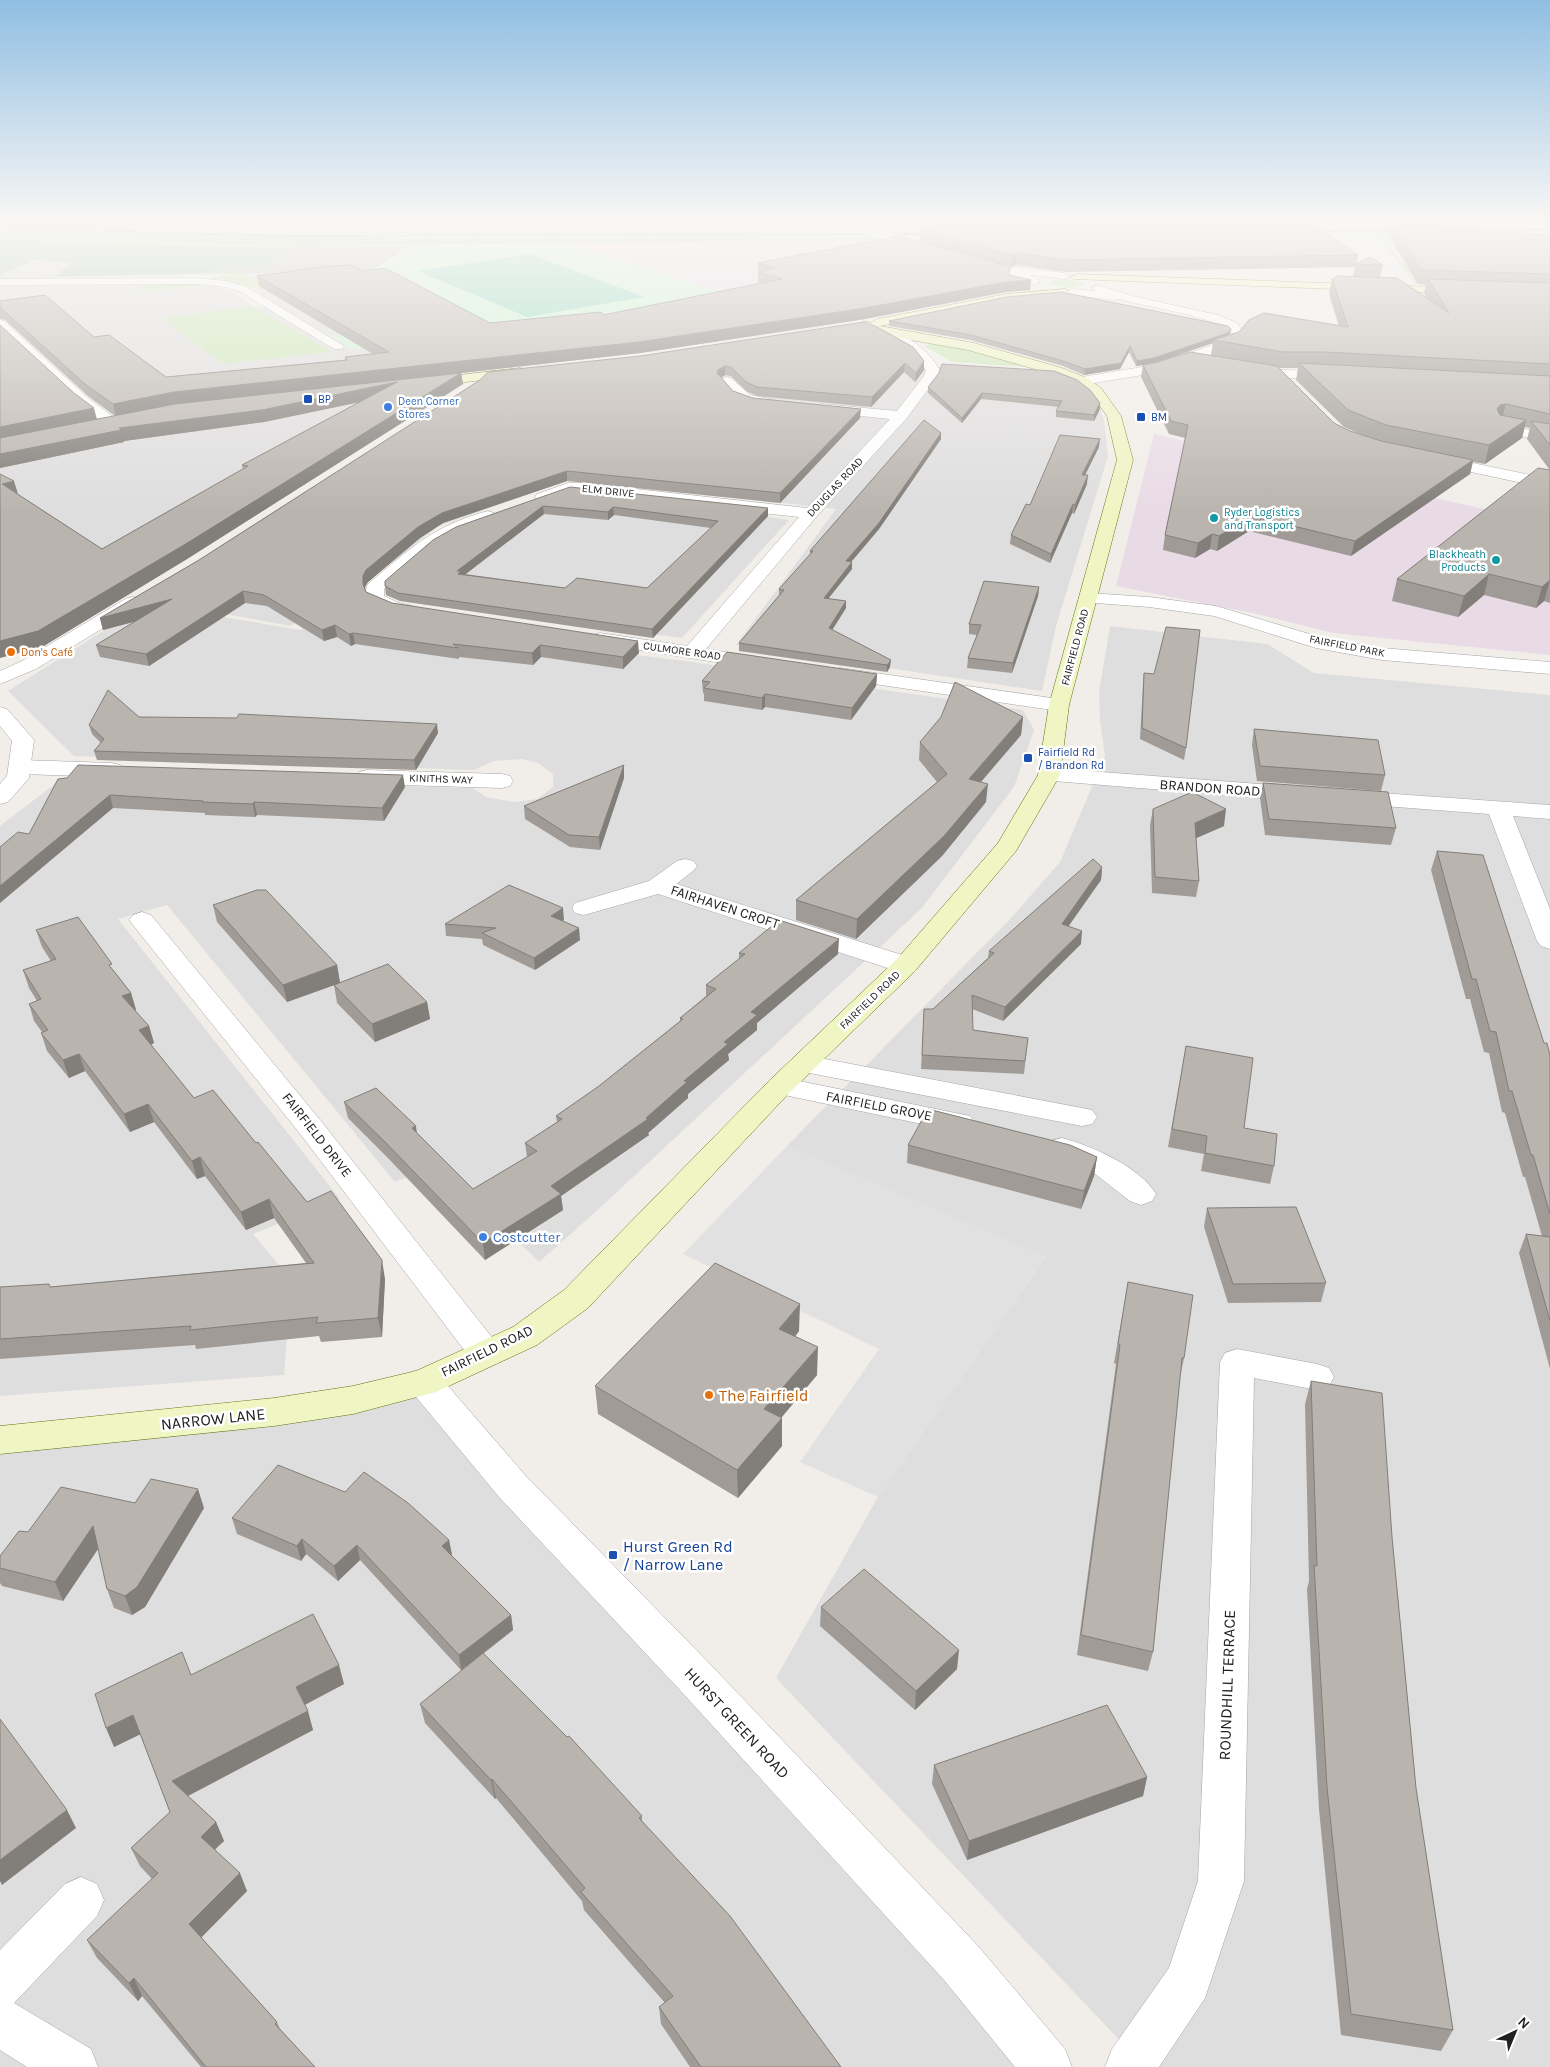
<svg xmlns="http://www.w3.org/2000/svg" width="1550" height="2067" viewBox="0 0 1550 2067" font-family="Karla,sans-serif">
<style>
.residential{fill:#dfdede}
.industrial{fill:#e9dbe6}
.construction{fill:#c4c5b5}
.grass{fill:#cae6b4}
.forest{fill:#accca1}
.cemetery{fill:#acc8b2}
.park{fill:#cbf5d1}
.pitch{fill:#8ed8c0}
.parking{fill:#e1e1e1}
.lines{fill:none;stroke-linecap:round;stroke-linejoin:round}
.minor-casing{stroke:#a5a5a5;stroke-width:1}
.tertiary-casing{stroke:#a5a5a5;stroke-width:1}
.secondary-casing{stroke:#61710f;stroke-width:1}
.minor{fill:#fff;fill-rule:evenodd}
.tertiary{fill:#fff;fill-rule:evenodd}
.secondary{fill:#eff5c3;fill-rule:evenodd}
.rail-casing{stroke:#6f6f6f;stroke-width:2}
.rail{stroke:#fff;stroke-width:1;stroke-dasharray:4.5;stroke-linecap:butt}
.tertiary-bridge-casing{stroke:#a5a5a5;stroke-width:12;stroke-linecap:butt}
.tertiary-bridge{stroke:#fff;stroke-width:11}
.wall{fill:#a09b96;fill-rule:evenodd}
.shaded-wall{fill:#827e7a}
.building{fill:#bab4ae;stroke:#827e7a;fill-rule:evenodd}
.transit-dot{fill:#1a4fb4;stroke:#fff;stroke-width:2}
.shop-dot{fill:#3f7fe0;stroke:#fff;stroke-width:2}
.culture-dot{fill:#0f9aa8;stroke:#fff;stroke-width:2}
.food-dot{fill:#e8710a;stroke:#fff;stroke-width:2}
.labels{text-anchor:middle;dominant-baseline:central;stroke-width:5;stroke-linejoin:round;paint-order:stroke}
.far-transit-label{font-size:11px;fill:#164399;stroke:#fff;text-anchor:start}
.far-shop-label{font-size:11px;fill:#366cbe;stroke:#fff;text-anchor:start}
.far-street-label{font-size:11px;fill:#212121;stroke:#fff}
.far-culture-label{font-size:11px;fill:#0d838f;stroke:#fff;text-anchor:start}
.far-food-label{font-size:11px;fill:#c56008;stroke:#fff;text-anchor:start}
.street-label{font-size:14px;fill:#212121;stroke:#fff}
.shop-label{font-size:14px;fill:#366cbe;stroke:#fff;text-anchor:start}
.near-food-label{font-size:16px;fill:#c56008;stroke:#fff;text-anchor:start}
.near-street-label{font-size:16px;fill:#212121;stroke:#fff}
.near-transit-label{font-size:16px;fill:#164399;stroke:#fff;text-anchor:start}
</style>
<rect width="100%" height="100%" fill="#f1eee9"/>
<path class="residential" d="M 34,260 L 73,263 L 54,276 L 57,284 L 204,285 L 227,289 L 256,308 L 279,304 L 233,274 L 386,269 L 453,375 L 195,403 L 0,308 L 0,275 Z
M 920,366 L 972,369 L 1099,405 L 1104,421 L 1108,456 L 1056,626 L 1042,691 L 736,645 L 836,509 L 580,480 L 563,482 L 437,527 L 353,593 L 290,626 L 150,600 L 500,380 Z
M 454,384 L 451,393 L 159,573 L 0,645 L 0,452 Z
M 560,498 L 633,499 L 789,520 L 682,638 L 406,602 L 393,596 Z
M 146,604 L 300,630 L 321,615 L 692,662 L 1023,710 L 1034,730 L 1014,787 L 921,909 L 590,1217 L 539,1262 L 440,1164 L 395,1182 L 167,905 L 118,919 L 340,1199 L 253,1234 L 292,1280 L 284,1375 L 0,1396 L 0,826 L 64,777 L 472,788 L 486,797 L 514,802 L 537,799 L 553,787 L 553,774 L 538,763 L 522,759 L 493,761 L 474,770 L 74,756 L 8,691 Z
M 1110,626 L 1267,644 L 1314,673 L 1550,695 L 1550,2067 L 1145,2067 L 776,1678 L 878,1497 L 1046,1257 L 787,1146 L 1012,917 L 1060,862 L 1105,756 L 1100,721 L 1099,692 Z
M 424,1382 L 1047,2067 L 0,2067 L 0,1440 Z"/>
<path class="industrial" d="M 877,240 L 865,318 L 829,326 L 638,353 L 722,293 L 570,244 Z
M 1154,434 L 1550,524 L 1550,655 L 1333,633 L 1257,614 L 1116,586 Z"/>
<path class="construction" d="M 294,246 L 409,246 L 371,271 L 196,274 L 270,266 Z"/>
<path class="grass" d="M 1550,230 L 1550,249 L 1393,240 L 1388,243 L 1400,260 L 1413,271 L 1422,284 L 1415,284 L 1379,239 L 1319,235 L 1096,239 L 913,240 L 1296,232 Z
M 0,235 L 294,246 L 292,248 L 115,244 L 0,238 Z
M 246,273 L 269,289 C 248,290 229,281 208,279 L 226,274 Z
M 1066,279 L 1079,281 L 1085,285 L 1069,288 L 1049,284 L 1053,280 Z
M 186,283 L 204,285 L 144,293 L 139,290 L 141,286 L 149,284 Z
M 253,306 L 256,308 L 332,352 L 223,364 L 162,318 Z
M 937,342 L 1027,367 L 952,362 L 924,346 Z"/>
<path class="forest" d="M 41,223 L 822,224 L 853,229 C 586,231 311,241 41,223 Z
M 0,226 C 252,242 505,238 757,236 L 765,238 L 876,237 L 879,238 L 877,240 L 294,246 L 0,235 Z"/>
<path class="cemetery" d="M 0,238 L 115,244 L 292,248 L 270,266 L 196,274 L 56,277 L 54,277 L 72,263 L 34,260 L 0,275 Z"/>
<path class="park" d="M 570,244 L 722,293 L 639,316 L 352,349 L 329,335 L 379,331 L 371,271 L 409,246 Z"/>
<path class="pitch" d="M 530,254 L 644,297 L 527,317 L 418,271 Z"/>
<path class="parking" d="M 270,291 L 317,320 L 300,325 L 249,293 Z
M 787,1146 L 1046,1257 L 878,1497 L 800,1462 L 879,1349 L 683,1254 Z"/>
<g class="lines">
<g class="minor-casing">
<path id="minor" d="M 197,278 L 226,281 L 247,287 L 344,346 L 342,349 L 334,349 L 239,291 L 225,287 L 197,284 L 0,285 L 0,279 Z
M 1097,285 L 1137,297 L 1218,315 L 1237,323 L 1245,334 L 1236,346 L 1161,372 L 1082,385 L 1077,384 L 1075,381 L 1082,377 L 1154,365 L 1228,340 L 1233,334 C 1219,316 1144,307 1119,299 L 1115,300 L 1072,295 L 1066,292 L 1072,289 L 1096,291 L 1091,288 Z
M 0,320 L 4,321 L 88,398 L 116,419 L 118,422 L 116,425 L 106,425 L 78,404 L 0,331 Z
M 886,329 C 907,334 929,351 940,370 L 937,377 L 906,419 L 817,516 L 706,649 L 768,659 L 771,663 L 768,667 L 761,669 L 593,643 L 591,639 L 593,635 L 600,633 L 687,646 L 799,517 L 582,493 L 570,493 L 543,502 L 537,500 L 535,497 L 537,494 L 568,483 L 582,483 L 807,508 L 890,419 L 822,412 L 815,408 L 817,405 L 822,404 L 897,411 L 924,376 L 926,370 C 917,353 898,345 882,336 L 880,333 L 882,330 Z
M 1249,366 L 1280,370 L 1334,371 L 1341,375 L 1334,379 L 1280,378 L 1244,373 L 1242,370 Z
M 726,377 L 731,378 L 750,395 L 775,400 L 777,403 L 770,407 C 748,405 732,399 719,381 Z
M 1501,424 L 1550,434 L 1550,442 L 1496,431 L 1494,428 L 1496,425 Z
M 1434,455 L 1550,479 L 1550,489 L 1429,463 L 1426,460 L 1429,457 Z
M 488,511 L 494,513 L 496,516 L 494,519 L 456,533 L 433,547 L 384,589 L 384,596 L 399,603 L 413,606 L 416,610 L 413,614 C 398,618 353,606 369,583 C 410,549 434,525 488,511 Z
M 1088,593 L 1149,597 L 1216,606 L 1326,639 L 1382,648 L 1550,662 L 1550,674 L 1382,660 L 1316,648 L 1214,616 L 1149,607 L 1082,602 L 1079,598 L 1082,594 Z
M 133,597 L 139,598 L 142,602 L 139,606 L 36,669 L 0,684 L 0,671 L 22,661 L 127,598 Z
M 840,668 L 1059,699 L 1066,701 L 1069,705 L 1066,709 L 1059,711 L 833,678 L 830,674 L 833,670 Z
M 21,760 L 112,763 L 120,765 L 123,770 L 120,775 L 112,777 L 21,774 L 13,772 L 10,767 L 13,762 Z
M 1049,768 L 1299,787 L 1307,789 L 1310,794 L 1307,799 L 1299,801 L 1041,780 L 1038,775 L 1041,770 Z
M 367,770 L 502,774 L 510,776 L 513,781 L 510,786 L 502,788 L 367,784 L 359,782 L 356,777 L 359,772 Z
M 1352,791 L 1550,805 L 1550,819 L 1513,816 L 1550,909 L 1550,949 L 1541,946 L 1537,941 L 1489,814 L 1344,803 L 1341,798 L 1344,793 Z
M 685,859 L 693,861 L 697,866 L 693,871 L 676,884 L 915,959 L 919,965 L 915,971 L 906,973 L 897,971 L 658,894 L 584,915 L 575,913 L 572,908 L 575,903 L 649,881 L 677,861 Z
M 142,912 L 151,915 L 321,1121 L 498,1345 L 503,1354 L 498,1363 L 486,1367 L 474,1363 L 301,1135 L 129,920 L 133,915 Z
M 804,1055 L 1082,1108 L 1092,1110 L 1097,1117 L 1092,1124 L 1082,1126 L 794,1070 L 790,1064 L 794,1058 Z
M 780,1077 L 960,1114 L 970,1116 L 975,1123 L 970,1130 L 960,1132 L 770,1092 L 766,1086 L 770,1080 Z
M 1062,1138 C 1092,1146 1140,1167 1156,1194 L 1152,1201 L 1141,1205 L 1130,1201 L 1090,1170 L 1051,1155 L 1047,1148 L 1051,1141 Z
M 1237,1349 L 1317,1364 L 1329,1368 L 1334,1377 L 1329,1386 L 1317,1390 L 1254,1378 L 1244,1881 L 1205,1998 L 1159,2067 L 1105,2067 L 1112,2049 L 1169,1968 L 1198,1881 L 1220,1362 L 1225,1353 Z
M 81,1877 L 97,1884 L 104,1900 L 97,1916 L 14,2003 L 91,2049 L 98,2067 L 27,2067 L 0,2050 L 0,1950 L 65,1884 Z"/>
</g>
<g class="tertiary-casing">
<path id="tertiary" d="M 848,223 L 862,223 L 873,229 L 868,232 Z
M 974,259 L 1011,269 L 1016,267 L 1064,273 L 1070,276 L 1064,279 L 1031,275 L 1040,282 L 1034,285 L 1022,279 L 970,264 L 969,262 Z
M 0,707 L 7,709 L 34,740 L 29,778 L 8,802 L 0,804 L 0,784 L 7,776 L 12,741 L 0,726 Z
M 424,1369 L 436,1372 L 525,1475 L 709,1663 L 978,1946 L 1065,2049 L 1072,2067 L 1015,2067 L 944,1980 L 679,1689 L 499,1497 L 412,1392 L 406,1382 L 412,1372 Z"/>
</g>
<g class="secondary-casing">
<path id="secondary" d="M 1077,274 L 1464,288 L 1470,291 L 1464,294 L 1073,279 L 1071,277 Z
M 1065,289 L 1071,292 L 1069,294 L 1006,300 L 880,326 L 974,343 L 1062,368 L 1087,378 L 1101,388 L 1121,416 L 1133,460 L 1069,705 L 1060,775 L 1016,851 L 915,971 L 790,1092 L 588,1308 L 537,1345 L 436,1392 L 353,1414 L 274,1426 L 0,1454 L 0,1426 L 274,1398 L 353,1386 L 416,1371 L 513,1327 L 564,1290 L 770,1080 L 897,959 L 998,843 L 1038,775 L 1049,705 L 1117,460 L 1107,416 L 1091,394 L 1077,384 L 1052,374 L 968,350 L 882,335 L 861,328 L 859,325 L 865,321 L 871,323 L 877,319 L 1006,294 Z
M 520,368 L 525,369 L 527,372 L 525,375 L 424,387 L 417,383 L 424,379 Z"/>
</g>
<use href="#minor" class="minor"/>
<use href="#tertiary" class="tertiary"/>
<use href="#secondary" class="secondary"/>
<g class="rail-casing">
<path id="rail" d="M 0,224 L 164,233 L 295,236 L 935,234
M 1435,230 L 1550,229
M 1307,231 L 1400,230"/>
</g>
<use href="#rail" class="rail"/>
<g class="tertiary-bridge-casing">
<path id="tertiary-bridge" d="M 868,229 L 891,238"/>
</g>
<use href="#tertiary-bridge" class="tertiary-bridge"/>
</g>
<path class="wall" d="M 945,223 L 1311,223 L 1358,255 L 1357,263 L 1383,265 L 1380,277 L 1427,298 L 1424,294 L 1426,285 L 1418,284 L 1381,223 L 1440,223 L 1450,231 L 1550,235 L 1550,603 L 1544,601 L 1536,608 L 1484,595 L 1458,617 L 1392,601 L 1397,579 L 1548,470 L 1549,469 L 1527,439 L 1530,428 L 1525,427 L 1522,438 L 1485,464 L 1473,462 L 1470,474 L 1351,556 L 1249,531 L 1217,551 L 1210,549 L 1195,558 L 1163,550 L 1165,535 L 1185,438 L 1169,434 L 1141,377 L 1143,365 L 1136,366 L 1129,352 L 1120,369 L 1084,375 L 1063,366 L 970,340 L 889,326 L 889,321 L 1230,335 L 1339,326 L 1329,294 L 1332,279 L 1353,276 L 1355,267 L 1065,272 L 1016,265 L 1011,267 L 999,264 L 1009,275 L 1031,280 L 1030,290 L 1006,292 L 865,319 L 640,353 L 461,373 L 463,384 L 187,559 L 42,647 L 18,494 L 102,549 L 243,469 L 242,465 L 359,402 L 264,422 L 124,441 L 124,442 L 0,468 L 0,325 L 96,419 L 115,416 L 89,397 L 5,320 L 0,319 L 0,301 L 94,337 L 166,377 L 345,360 L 345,357 L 373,354 L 259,286 L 257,276 L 363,271 L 490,323 L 603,315 L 761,283 L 758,282 L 758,263 L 920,241 L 920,230 L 945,225 ZM 1213,343 L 1211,355 L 1155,363 ZM 1279,368 L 1298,368 L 1296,380 L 1344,427 L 1364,436 L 1350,431 L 1334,423 Z
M 924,361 L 924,370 L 915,382 L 904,372 L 871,407 L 757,396 L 746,391 L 731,376 L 725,375 L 721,378 L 733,391 L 753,398 L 860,418 L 780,503 L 567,481 L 443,523 L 420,538 L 368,582 L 365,587 L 366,592 L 392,603 L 639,653 L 623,669 L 541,657 L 533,665 L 459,657 L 459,659 L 355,644 L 351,646 L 337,637 L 324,641 L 267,606 L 245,603 L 149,666 L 100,657 L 96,645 L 136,621 L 103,630 L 100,618 L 199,560 L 480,380 L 488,372 Z
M 939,373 L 1100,409 L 1094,421 L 1056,417 L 1056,411 L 1059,407 L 981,399 L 962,423 L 928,393 L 928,387 Z
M 941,433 L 941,439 L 879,529 L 851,562 L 852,562 L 852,569 L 828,599 L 846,601 L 846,608 L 832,630 L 890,667 L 887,672 L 739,651 L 739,643 L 779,595 L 779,589 L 810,555 L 810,551 Z
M 1099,447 L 1085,475 L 1087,484 L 1074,514 L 1072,513 L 1050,563 L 1010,544 L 1011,535 L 1030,505 Z
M 570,487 L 768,516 L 653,638 L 400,601 L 386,595 L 385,586 ZM 544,514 L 608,520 L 614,515 L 711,528 L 647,588 L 565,588 L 465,574 Z
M 1039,587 L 1038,596 L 1012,673 L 967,668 L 968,658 L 977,635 L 969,634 L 969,624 Z
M 1144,673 L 1186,748 L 1184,760 L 1140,739 L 1143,684 Z
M 877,674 L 876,686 L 851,720 L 765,707 L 762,710 L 704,701 L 704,694 L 703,693 L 702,681 Z
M 139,717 L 438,733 L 416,770 L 97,760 L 94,751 L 101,743 L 92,734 L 89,725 Z
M 1023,717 L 1021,735 L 981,782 L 986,802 L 942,856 L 856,939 L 796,920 L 796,900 L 937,782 L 919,760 L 920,742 Z
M 1254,729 L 1385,775 L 1381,791 L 1257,781 L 1252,745 Z
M 624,765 L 624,778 L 600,850 L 570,847 L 525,819 L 524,806 Z
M 58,779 L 405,787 L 384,821 L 257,815 L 255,817 L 205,815 L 205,813 L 113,808 L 29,834 Z
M 1263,783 L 1396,828 L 1391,845 L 1265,835 L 1260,798 Z
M 1153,809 L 1224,826 L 1196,838 L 1199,881 L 1196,897 L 1152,893 L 1150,825 Z
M 1437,851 L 1544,1043 L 1550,1056 L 1550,1369 L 1519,1253 L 1526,1234 L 1542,1236 L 1525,1177 L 1523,1177 L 1505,1113 L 1502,1112 L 1489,1053 L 1484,1052 L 1470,999 L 1466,999 L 1431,870 Z
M 1102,867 L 1101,880 L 1068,926 L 1081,944 L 1003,1021 L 972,1009 L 973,1030 L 1028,1038 L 1024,1074 L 921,1069 L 924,1009 L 933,1009 L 988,958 L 989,951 Z
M 213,905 L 337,965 L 340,983 L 287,1002 L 217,922 Z
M 564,920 L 562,921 L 580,940 L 535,970 L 483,945 L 482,939 L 446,936 L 445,924 Z
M 36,930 L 114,971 L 131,993 L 136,1010 L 135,1011 L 149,1026 L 154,1043 L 151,1045 L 194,1098 L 256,1143 L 307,1202 L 385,1279 L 382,1337 L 321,1342 L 319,1336 L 196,1349 L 195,1345 L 0,1359 L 0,1287 L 50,1287 L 306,1263 L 274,1218 L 246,1230 L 205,1176 L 197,1179 L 154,1122 L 130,1132 L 85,1071 L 69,1078 L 47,1051 L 41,1033 L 42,1032 L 34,1021 L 29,1004 L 37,1001 L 29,988 L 23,970 L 51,961 L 42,947 Z
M 739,953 L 838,954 L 757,1023 L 757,1030 L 728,1054 L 729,1060 L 688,1094 L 688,1098 L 648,1133 L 649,1135 L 561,1196 L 563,1210 L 485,1260 L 387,1157 L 348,1118 L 344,1102 L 417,1133 L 473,1189 L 527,1157 L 525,1143 L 557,1122 L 556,1116 L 599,1086 L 680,1021 L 680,1018 L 706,996 L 706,985 L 739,959 Z
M 334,985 L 427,1002 L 430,1019 L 375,1042 L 337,1003 Z
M 1186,1046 L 1244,1128 L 1274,1166 L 1270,1184 L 1201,1171 L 1204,1154 L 1168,1147 Z
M 908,1145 L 1097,1157 L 1094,1176 L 1081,1209 L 907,1163 Z
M 1207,1208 L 1326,1283 L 1321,1302 L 1228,1303 L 1204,1227 Z
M 1128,1282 L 1184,1358 L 1180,1377 L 1153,1652 L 1148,1671 L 1077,1655 L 1116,1364 L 1114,1363 Z
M 799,1331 L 795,1337 L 817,1375 L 781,1418 L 782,1446 L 738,1498 L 598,1414 L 595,1386 Z
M 1311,1381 L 1392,1537 L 1416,1788 L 1453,2030 L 1441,2051 L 1341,2035 L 1319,1809 L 1307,1589 L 1309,1581 L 1305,1404 Z
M 135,1503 L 204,1508 L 145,1607 L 132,1615 L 114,1608 L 107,1589 L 98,1549 L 63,1601 L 2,1586 L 0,1583 L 0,1556 L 28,1532 Z
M 232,1518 L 449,1540 L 452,1556 L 511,1615 L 513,1630 L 483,1654 L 642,1816 L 642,1821 L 841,2067 L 690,2067 L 661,2024 L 659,2007 L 665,2003 L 584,1910 L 582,1901 L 496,1798 L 495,1799 L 425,1723 L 420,1704 L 479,1656 L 461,1670 L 360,1560 L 338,1581 L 306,1554 L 301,1561 L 237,1534 Z
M 821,1607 L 957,1669 L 915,1710 L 820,1626 Z
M 191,1675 L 344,1684 L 305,1705 L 313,1730 L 188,1796 L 216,1822 L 224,1841 L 215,1849 L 247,1891 L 201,1937 L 277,2022 L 280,2029 L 315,2067 L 201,2067 L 142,1996 L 138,2001 L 97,1958 L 87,1940 L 152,1879 L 140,1866 L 131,1848 L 170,1812 L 140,1734 L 114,1747 Z
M 934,1765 L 1147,1777 L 1143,1796 L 967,1860 L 932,1784 Z"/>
<path class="shaded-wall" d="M 1017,253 L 1016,265 L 1011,267 L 1012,255 Z
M 1031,280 L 1030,290 L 1006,292 L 865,319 L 640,353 L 461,373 L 463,384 L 187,559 L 42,647 L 0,658 L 0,641 L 461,373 L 116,417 L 113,404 L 174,392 L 1006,282 Z
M 1231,329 L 1230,334 L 1213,340 L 1213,343 L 1154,363 L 1136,366 L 1137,361 Z
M 1130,346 L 1129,352 L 1120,369 L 1084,375 L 1085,369 Z
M 924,361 L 924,370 L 915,382 L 916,373 Z
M 905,363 L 904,372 L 871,407 L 872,397 Z
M 725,366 L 725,375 L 718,379 L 718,370 Z
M 397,382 L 399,394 L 264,422 L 124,441 L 124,442 L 0,468 L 0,454 L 119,428 Z
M 982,393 L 981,399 L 962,423 L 962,418 Z
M 1100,403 L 1100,409 L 1094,421 L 1094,415 Z
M 1506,404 L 1501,422 L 1497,409 L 1500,405 Z
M 94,408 L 97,420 L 0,440 L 0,427 Z
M 861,409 L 860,418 L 780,503 L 780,493 Z
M 1526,420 L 1522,438 L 1485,464 L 1489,445 Z
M 941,433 L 941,439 L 879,529 L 846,568 L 846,561 Z
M 1100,439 L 1099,447 L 1081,483 L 1082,475 Z
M 1473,460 L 1470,474 L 1351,556 L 1355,541 Z
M 567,471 L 567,481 L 443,523 L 420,538 L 368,582 L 365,587 L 364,595 L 363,584 L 363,576 L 366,570 L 418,527 L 442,513 Z
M 1088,475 L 1087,484 L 1074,514 L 1075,505 Z
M 14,481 L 18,494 L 2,484 Z
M 1073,504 L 1072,513 L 1050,563 L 1051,554 Z
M 543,506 L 544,514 L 462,577 L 462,580 L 457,571 Z
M 613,507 L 614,515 L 608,520 L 608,512 Z
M 768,508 L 768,516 L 653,638 L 652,629 Z
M 1252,516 L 1249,531 L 1217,551 L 1219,536 Z
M 1212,534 L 1210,549 L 1195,558 L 1198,543 Z
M 852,562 L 852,569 L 823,605 L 824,598 Z
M 1489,574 L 1484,595 L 1458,617 L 1464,596 Z
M 1550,580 L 1544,601 L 1536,608 L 1542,587 Z
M 1039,587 L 1038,596 L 1012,673 L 1013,663 Z
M 243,591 L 245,603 L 149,666 L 146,654 Z
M 172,599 L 175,611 L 103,630 L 100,618 Z
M 846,601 L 846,608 L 829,635 L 829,628 Z
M 335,625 L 337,637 L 324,641 L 322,630 Z
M 353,633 L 355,644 L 351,646 L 349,634 Z
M 638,641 L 639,653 L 623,669 L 623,657 Z
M 540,645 L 541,657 L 533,665 L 532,653 Z
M 891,660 L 890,667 L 887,672 L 887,665 Z
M 877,674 L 876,686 L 851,720 L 852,708 Z
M 765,694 L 765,707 L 762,710 L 762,698 Z
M 1023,717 L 1021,735 L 967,798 L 969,779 Z
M 437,724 L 438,733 L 416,770 L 414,760 Z
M 624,765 L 624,778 L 600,850 L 599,837 Z
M 403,775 L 405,787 L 384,821 L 382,808 Z
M 988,784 L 986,802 L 942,856 L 856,939 L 857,919 Z
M 110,795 L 113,808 L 0,903 L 0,886 Z
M 254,802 L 257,815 L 255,817 L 253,804 Z
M 1226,809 L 1224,826 L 1192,840 L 1195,823 Z
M 1102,867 L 1101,880 L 1061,937 L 1062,924 Z
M 563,908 L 564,920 L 552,928 L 551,916 Z
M 579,928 L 580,940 L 535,970 L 534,958 Z
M 1082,931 L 1081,944 L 1003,1021 L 1005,1007 Z
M 839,939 L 838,954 L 757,1023 L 757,1030 L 728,1054 L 729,1060 L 688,1094 L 688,1098 L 648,1133 L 649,1135 L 561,1196 L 563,1210 L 485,1260 L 483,1243 L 551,1186 L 646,1118 L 724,1042 L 751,1012 Z
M 337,965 L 340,983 L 287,1002 L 283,985 Z
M 131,993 L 136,1010 L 127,1014 L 122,996 Z
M 427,1002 L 430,1019 L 375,1042 L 372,1024 Z
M 149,1026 L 154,1043 L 144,1047 L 139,1030 Z
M 79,1054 L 85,1071 L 69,1078 L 63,1060 Z
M 148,1104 L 154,1122 L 130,1132 L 124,1114 Z
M 416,1126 L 418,1142 L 412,1128 Z
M 200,1157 L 205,1176 L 197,1179 L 192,1161 Z
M 1097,1157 L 1094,1176 L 1081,1209 L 1084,1191 Z
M 269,1199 L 274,1218 L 246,1230 L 241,1212 Z
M 382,1260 L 385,1279 L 382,1337 L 378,1318 Z
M 800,1304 L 799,1331 L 779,1357 L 779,1329 Z
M 818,1347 L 817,1375 L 765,1437 L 764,1409 Z
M 782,1418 L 782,1446 L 738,1498 L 737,1470 Z
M 198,1489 L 204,1508 L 145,1607 L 132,1615 L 125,1596 Z
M 93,1526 L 100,1546 L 63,1601 L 55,1582 Z
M 302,1539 L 306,1554 L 301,1561 L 297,1546 Z
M 449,1540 L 452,1555 L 445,1561 L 442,1546 Z
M 357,1545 L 360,1560 L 338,1581 L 334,1566 Z
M 511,1615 L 513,1630 L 461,1670 L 459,1655 Z
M 959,1650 L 957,1669 L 915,1710 L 916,1691 Z
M 339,1665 L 344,1684 L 302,1706 L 296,1687 Z
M 308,1711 L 313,1730 L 180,1800 L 172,1781 Z
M 133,1715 L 141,1734 L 114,1747 L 106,1728 Z
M 1147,1777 L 1143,1796 L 967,1860 L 969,1841 Z
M 492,1779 L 496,1798 L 495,1799 L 491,1780 Z
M 67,1810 L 76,1828 L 2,1885 L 0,1881 L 0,1860 Z
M 216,1822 L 224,1841 L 209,1855 L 201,1837 Z
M 240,1873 L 247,1891 L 197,1942 L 189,1924 Z
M 134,1978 L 142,1996 L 138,2001 L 129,1983 Z"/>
<path class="building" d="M 947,223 L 1311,223 L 1358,255 L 1066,260 L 1017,253 L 1012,255 L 920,230 L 947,225 Z
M 1392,223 L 1440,223 L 1450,231 L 1550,235 L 1550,274 L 1421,270 Z
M 899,236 L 991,261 L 1010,267 L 1009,275 L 1031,280 L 1006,282 L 865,308 L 639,342 L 174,392 L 113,404 L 86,385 L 2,309 L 0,308 L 0,301 L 45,295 L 94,337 L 109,335 L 166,377 L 347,360 L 345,357 L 389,352 L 257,276 L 322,267 L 352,265 L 363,271 L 385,268 L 490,323 L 601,312 L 603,315 L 782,279 L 758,272 L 775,268 L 758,263 Z
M 1370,257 L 1383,265 L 1356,264 Z
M 1338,276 L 1397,278 L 1449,313 L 1428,279 L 1550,283 L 1550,364 L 1325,352 L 1283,352 L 1213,340 L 1239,332 L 1249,320 L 1264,313 L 1348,327 L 1332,279 Z
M 1061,292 L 1228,326 L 1231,329 L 1228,333 L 1154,358 L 1137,361 L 1130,346 L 1121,363 L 1085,369 L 1063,361 L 971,335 L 889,321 L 1007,297 Z
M 864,322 L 877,327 L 913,347 L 924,361 L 916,373 L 905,363 L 872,397 L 757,387 L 746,382 L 731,367 L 725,366 L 718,370 L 717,373 L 733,391 L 753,398 L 861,409 L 780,493 L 567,471 L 442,513 L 418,527 L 366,570 L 363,576 L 363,584 L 366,592 L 392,603 L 638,641 L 623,657 L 540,645 L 532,653 L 453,644 L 458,648 L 353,633 L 349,634 L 335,625 L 322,630 L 264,595 L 243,591 L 146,654 L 96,645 L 172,599 L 100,618 L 199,560 L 480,380 L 488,372 L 640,356 Z
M 0,325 L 74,393 L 94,408 L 0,427 Z
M 1190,352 L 1277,366 L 1334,423 L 1350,431 L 1381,441 L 1473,460 L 1355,541 L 1252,516 L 1219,536 L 1212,534 L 1198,543 L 1165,535 L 1188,425 L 1171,421 L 1143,365 L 1158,362 Z
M 1299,363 L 1550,376 L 1550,414 L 1506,404 L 1500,405 L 1497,409 L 1500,415 L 1526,420 L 1489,445 L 1386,425 L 1348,410 Z
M 942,364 L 1054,371 L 1077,380 L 1090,390 L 1100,403 L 1094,415 L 1056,411 L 1062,401 L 982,393 L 962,418 L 928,387 L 939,373 Z
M 461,373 L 184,545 L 38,631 L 0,641 L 0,474 L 14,481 L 2,484 L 102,549 L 248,466 L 242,465 L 397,382 L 262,410 L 119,428 L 121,430 L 0,454 L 0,438 L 175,404 Z
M 924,420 L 941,433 L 879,523 L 846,561 L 852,562 L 824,598 L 846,601 L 829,628 L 891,660 L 887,665 L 739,643 L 784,590 L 779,589 L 813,551 L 810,551 Z
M 1531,421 L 1550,424 L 1550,445 Z
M 1060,435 L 1100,439 L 1082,475 L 1088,475 L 1075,505 L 1073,504 L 1051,554 L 1011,535 L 1026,504 L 1030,505 Z
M 1538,468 L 1550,470 L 1550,580 L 1542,587 L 1489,574 L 1464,596 L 1397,579 Z
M 570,487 L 768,508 L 652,629 L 398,593 L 385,586 L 385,581 L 433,540 L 456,527 ZM 543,506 L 608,512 L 613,507 L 718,521 L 647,588 L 577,578 L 565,588 L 458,574 L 461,571 L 457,571 Z
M 984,581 L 1039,587 L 1013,663 L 968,658 L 981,625 L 969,624 Z
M 1166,627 L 1200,630 L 1186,748 L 1142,728 L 1144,673 L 1154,674 Z
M 727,652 L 877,674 L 852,708 L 765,694 L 762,698 L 704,688 L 710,682 L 702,681 Z
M 955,682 L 1023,717 L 969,779 L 988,784 L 944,836 L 857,919 L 796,900 L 947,774 L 920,742 L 941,717 Z
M 108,690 L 139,717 L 237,718 L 239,714 L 437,724 L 414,760 L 94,751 L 104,739 L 89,725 Z
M 1254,729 L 1378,740 L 1385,775 L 1260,766 Z
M 78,765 L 403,775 L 382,808 L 254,802 L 253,804 L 202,802 L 203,801 L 110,795 L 0,886 L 0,847 L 18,832 L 29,834 L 58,779 L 67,778 Z
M 624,765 L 599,837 L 569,835 L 524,806 Z
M 1263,783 L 1388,792 L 1396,828 L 1269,819 Z
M 1192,792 L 1226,809 L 1195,823 L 1199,881 L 1155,877 L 1153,809 Z
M 1437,851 L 1483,855 L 1544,1043 L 1547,1043 L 1550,1056 L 1550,1214 L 1533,1155 L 1531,1155 L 1512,1091 L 1509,1091 L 1496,1032 L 1490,1031 L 1476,979 L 1472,979 Z
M 1093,859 L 1102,867 L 1062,924 L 1082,931 L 1005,1007 L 972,995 L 973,1030 L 1028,1038 L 1025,1061 L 922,1055 L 924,1009 L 933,1009 L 994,953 L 989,951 Z
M 509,885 L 563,908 L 551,916 L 579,928 L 534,958 L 482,933 L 496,928 L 445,924 Z
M 257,890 L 266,890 L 337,965 L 283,985 L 213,905 Z
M 78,917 L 112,964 L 109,965 L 131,993 L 122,996 L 149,1026 L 139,1030 L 194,1098 L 213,1090 L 256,1143 L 258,1142 L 307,1202 L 331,1191 L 382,1260 L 378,1318 L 316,1323 L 318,1317 L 190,1330 L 191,1326 L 0,1339 L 0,1287 L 49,1284 L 50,1287 L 314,1263 L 269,1199 L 241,1212 L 200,1157 L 192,1161 L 148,1104 L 124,1114 L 79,1054 L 63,1060 L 41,1033 L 48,1030 L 29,1004 L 41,999 L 23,970 L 56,959 L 36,930 Z
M 779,920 L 839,939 L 751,1012 L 757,1015 L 724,1042 L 728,1044 L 684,1081 L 687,1082 L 646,1118 L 648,1119 L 551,1186 L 561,1194 L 483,1243 L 384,1141 L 344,1102 L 376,1088 L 416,1126 L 412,1128 L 473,1189 L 537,1151 L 525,1143 L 562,1119 L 556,1116 L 599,1086 L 683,1019 L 680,1018 L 716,989 L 706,985 L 745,954 L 739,953 Z
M 388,964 L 427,1002 L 372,1024 L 334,985 Z
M 1186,1046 L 1253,1058 L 1244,1128 L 1277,1134 L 1274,1166 L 1205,1153 L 1207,1136 L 1172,1129 Z
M 928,1109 L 1070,1145 L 1097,1157 L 1084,1191 L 908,1145 Z
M 1296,1207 L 1326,1283 L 1233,1284 L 1207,1208 Z
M 1526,1234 L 1550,1237 L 1550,1321 Z
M 715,1263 L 800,1304 L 779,1329 L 818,1347 L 764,1409 L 782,1418 L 737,1470 L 595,1386 Z
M 1128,1282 L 1193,1295 L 1184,1358 L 1182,1358 L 1153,1652 L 1081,1635 L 1120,1345 L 1118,1344 Z
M 1311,1381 L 1382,1393 L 1392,1537 L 1416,1788 L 1453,2030 L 1351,2014 L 1327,1787 L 1314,1565 L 1317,1566 Z
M 278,1465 L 345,1492 L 364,1472 L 408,1503 L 449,1540 L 442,1546 L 511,1615 L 459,1655 L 357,1545 L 334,1566 L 302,1539 L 297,1546 L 232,1518 Z
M 151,1479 L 198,1489 L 137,1587 L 125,1596 L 107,1589 L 93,1526 L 55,1582 L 0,1568 L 0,1556 L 19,1531 L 28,1532 L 61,1487 L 135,1503 Z
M 864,1569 L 959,1650 L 916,1691 L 821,1607 Z
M 313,1614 L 339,1665 L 296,1687 L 308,1711 L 172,1781 L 216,1822 L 201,1837 L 240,1873 L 189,1924 L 277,2022 L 275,2024 L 315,2067 L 206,2067 L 134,1978 L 129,1983 L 87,1940 L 158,1873 L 131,1848 L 170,1812 L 133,1715 L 106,1728 L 95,1694 L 182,1652 L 191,1675 Z
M 483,1653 L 567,1737 L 569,1736 L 642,1816 L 639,1818 L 730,1916 L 841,2067 L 701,2067 L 659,2007 L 673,1996 L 581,1892 L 585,1888 L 492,1779 L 491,1780 L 420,1704 Z
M 1107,1705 L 1147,1777 L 969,1841 L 934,1765 Z
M 0,1719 L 67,1810 L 0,1860 Z"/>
<linearGradient id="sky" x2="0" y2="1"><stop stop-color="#90bee2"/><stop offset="0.43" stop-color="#f9f7f5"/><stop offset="1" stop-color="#f9f7f5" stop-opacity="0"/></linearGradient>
<rect width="1550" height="513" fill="url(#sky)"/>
<g class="transit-dot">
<rect x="303" y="394" width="10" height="10" rx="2.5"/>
<rect x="1136" y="412" width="10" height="10" rx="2.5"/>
<rect x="1023" y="753" width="10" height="10" rx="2.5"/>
<rect x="608" y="1550" width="10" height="10" rx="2.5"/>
</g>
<g class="shop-dot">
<circle cx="388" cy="407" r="5"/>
<circle cx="483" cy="1237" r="5"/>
</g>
<g class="culture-dot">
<circle cx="1214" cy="518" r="5"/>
<circle cx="1496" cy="560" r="5"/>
</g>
<g class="food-dot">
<circle cx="11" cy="652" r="5"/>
<circle cx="709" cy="1395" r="5"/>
</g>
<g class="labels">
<g class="far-transit-label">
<text x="318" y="399">BP</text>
<text x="1151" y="417">BM</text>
<text x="1038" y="752">Fairfield Rd<tspan x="1038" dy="13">/ Brandon Rd</tspan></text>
</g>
<g class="far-shop-label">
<text x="398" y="401">Deen Corner<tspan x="398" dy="13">Stores</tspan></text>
</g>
<g class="far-street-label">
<text transform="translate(835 487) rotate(-47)">DOUGLAS ROAD</text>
<text transform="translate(608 491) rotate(6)">ELM DRIVE</text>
<text transform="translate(1347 646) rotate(11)">FAIRFIELD PARK</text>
<text transform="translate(1075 647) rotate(-75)">FAIRFIELD ROAD</text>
<text transform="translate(682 651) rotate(8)">CULMORE ROAD</text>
<text transform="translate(441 779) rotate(2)">KINITHS WAY</text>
<text transform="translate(870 1000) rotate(-44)">FAIRFIELD ROAD</text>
</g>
<g class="far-culture-label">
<text x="1224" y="512">Ryder Logistics<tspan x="1224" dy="13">and Transport</tspan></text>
<text x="1486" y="554" text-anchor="end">Blackheath<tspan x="1486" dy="13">Products</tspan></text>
</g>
<g class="far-food-label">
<text x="21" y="652">Don's Café</text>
</g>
<g class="street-label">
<text transform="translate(1210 788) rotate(4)">BRANDON ROAD</text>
<text transform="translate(725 907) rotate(18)">FAIRHAVEN CROFT</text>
<text transform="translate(879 1106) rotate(11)">FAIRFIELD GROVE</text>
<text transform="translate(317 1135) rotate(52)">FAIRFIELD DRIVE</text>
<text transform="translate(487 1351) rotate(-26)">FAIRFIELD ROAD</text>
</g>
<g class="shop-label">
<text x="493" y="1237">Costcutter</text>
</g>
<g class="near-food-label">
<text x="719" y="1395">The Fairfield</text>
</g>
<g class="near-street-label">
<text transform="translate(213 1419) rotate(-6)">NARROW LANE</text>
<text transform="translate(1227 1685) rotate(-88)">ROUNDHILL TERRACE</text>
<text transform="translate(737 1723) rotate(47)">HURST GREEN ROAD</text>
</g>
<g class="near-transit-label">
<text x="623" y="1546">Hurst Green Rd<tspan x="623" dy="18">/ Narrow Lane</tspan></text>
</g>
</g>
<g transform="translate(1515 2032) rotate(44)" stroke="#ffffff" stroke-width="4" paint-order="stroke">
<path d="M0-4L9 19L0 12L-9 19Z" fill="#212121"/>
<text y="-8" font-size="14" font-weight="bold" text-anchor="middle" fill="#212121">N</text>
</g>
</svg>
